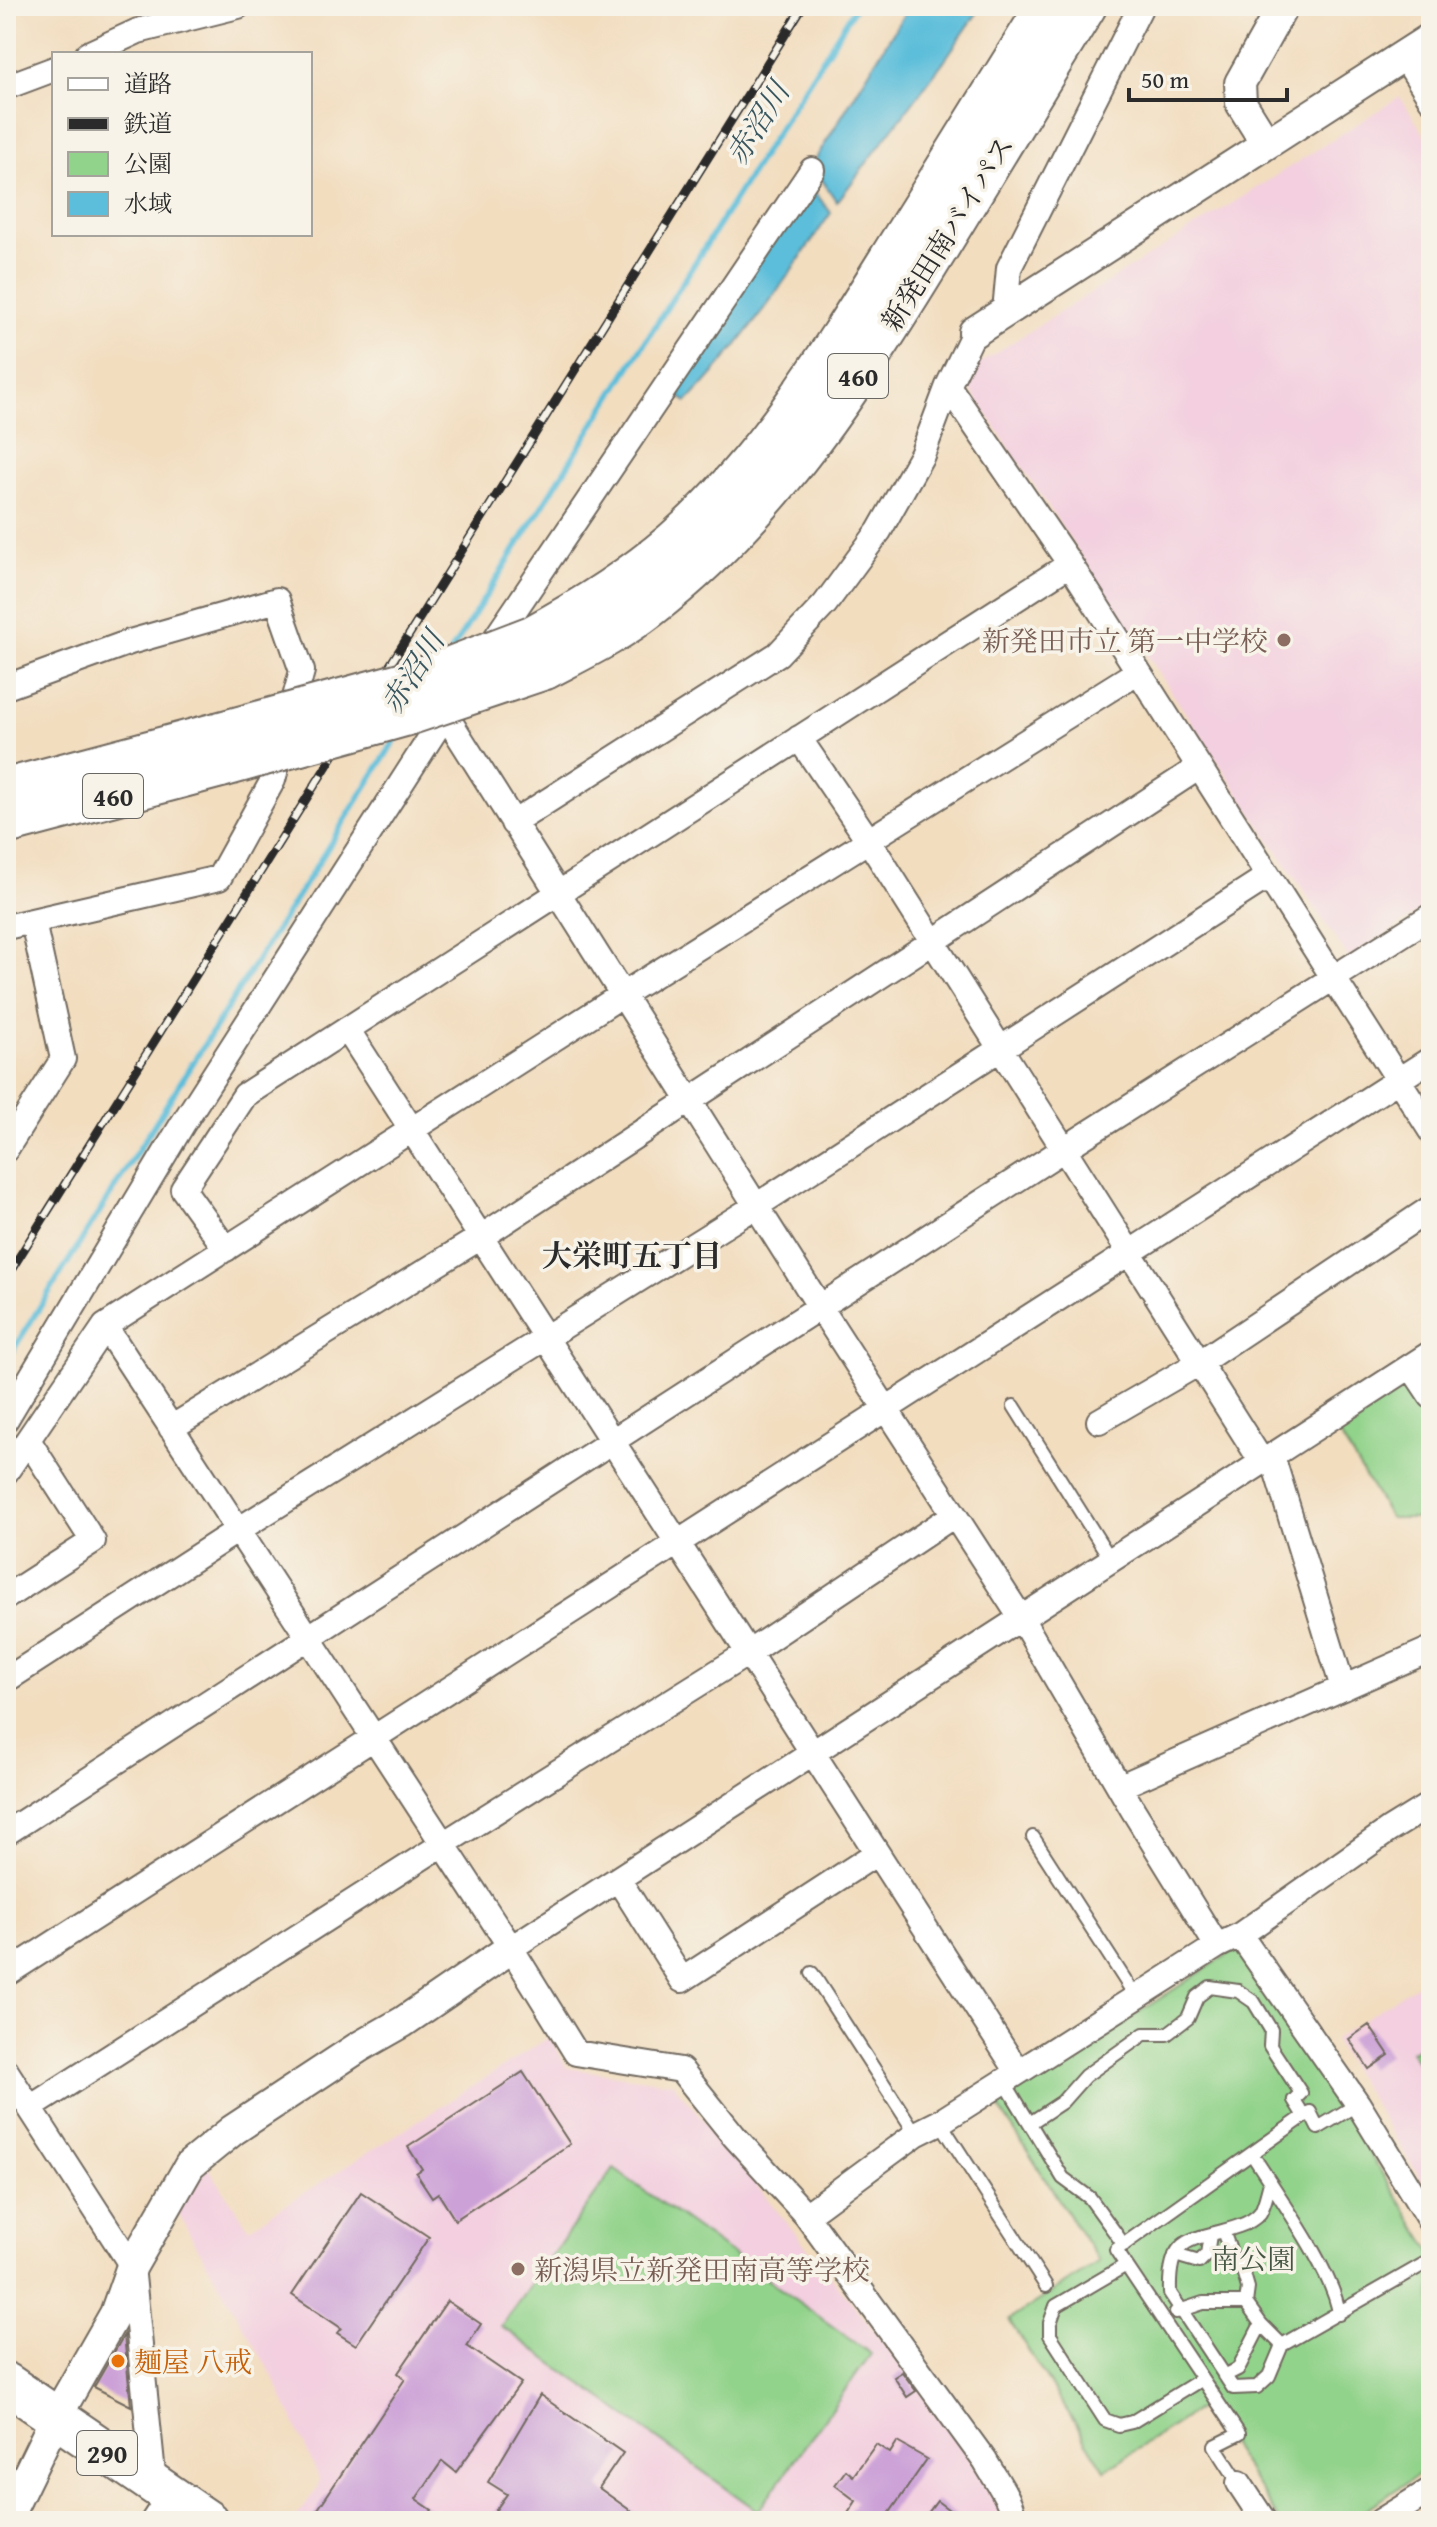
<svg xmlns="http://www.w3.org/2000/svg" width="1437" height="2527" viewBox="0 0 1437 2527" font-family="'Gentium Book Plus','Noto Serif JP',serif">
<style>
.built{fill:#f3cfdf}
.green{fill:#92d38b;stroke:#5e7f5b;stroke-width:2}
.water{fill:#5cbeda;stroke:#447482;stroke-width:2}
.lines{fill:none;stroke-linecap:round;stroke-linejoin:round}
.stream{stroke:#5cbeda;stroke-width:6}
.building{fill:#cca1d7}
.service-casing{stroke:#71695f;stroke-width:16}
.minor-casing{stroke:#71695f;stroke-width:28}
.tertiary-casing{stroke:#71695f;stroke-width:34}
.trunk-casing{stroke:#71695f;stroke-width:44}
.service{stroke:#fff;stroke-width:12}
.minor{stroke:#fff;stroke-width:24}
.tertiary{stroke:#fff;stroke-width:30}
.trunk{stroke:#fff;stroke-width:40}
.rail-casing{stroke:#2b2b2b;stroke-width:9}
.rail{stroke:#f7f3e8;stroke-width:6;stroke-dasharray:18;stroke-linecap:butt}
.trunk-bridge-casing{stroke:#71695f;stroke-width:44;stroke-linecap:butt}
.trunk-bridge{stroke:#fff;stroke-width:40}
.education-dot{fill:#8d6e63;stroke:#f7f3e8;stroke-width:3}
.food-dot{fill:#e8710a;stroke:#f7f3e8;stroke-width:3}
.labels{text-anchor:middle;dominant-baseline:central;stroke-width:7;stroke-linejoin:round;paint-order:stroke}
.shield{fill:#f7f3e8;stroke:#686764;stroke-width:2}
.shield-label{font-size:26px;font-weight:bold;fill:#2b2b2b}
.street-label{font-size:28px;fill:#2b2b2b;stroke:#f7f3e8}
.education-label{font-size:28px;fill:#785e54;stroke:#f7f3e8;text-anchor:end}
.park-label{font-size:28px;fill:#455543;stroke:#f7f3e8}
.food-label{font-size:28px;fill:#c56008;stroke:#f7f3e8;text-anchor:start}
.water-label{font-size:30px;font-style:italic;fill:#3a5760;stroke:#f7f3e8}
.neighbourhood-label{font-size:30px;font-weight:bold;fill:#2b2b2b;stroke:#f7f3e8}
</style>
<rect width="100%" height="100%" fill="#f7f3e8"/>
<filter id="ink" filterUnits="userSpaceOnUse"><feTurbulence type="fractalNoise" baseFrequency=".0125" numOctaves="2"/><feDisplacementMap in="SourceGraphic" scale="16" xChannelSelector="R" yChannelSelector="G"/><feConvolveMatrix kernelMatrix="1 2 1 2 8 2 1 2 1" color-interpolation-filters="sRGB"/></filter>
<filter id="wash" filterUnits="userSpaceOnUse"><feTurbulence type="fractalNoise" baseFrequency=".006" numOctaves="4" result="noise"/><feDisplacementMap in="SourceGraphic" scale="32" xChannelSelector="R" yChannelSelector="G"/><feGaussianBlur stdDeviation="1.8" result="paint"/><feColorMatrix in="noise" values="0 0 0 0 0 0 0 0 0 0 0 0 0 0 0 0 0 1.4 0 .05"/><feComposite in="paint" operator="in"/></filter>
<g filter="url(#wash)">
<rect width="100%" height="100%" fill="#f2ddbf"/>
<path class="built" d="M 1400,97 L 1431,145 L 1431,904 L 1349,959 L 961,375 Z
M 1431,1975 L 1431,2195 L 1333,2040 Z
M 550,2037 L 567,2068 L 673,2083 L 857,2309 L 961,2441 L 1006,2521 L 293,2521 L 317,2489 L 319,2478 L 276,2382 L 175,2208 L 195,2178 L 208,2167 L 249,2228 Z"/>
<path class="green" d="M 1411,1378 L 1431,1408 L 1431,1516 L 1428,1518 L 1390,1518 L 1336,1429 Z
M 1238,1948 L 1431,2250 L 1431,2467 L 1347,2521 L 1280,2521 L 1205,2405 L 1105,2470 L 1009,2320 L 1099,2262 L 997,2104 Z
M 1431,2038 L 1431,2081 L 1411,2052 Z
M 614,2169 L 871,2354 L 758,2511 L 501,2326 Z"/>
<path class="water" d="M 909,6 L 982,6 L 944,61 L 837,202 L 812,165 Z
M 807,182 L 831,213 C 786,278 742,346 687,402 L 678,396 L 655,423 Z"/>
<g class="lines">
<path class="stream" d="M 452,650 L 856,6
M 6,1361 L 399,734"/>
</g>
<g id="blocks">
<path class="building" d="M 1369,2025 L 1389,2055 L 1369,2069 L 1349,2039 Z
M 523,2072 L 570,2144 L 455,2220 L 438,2193 L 432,2197 L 416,2173 L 422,2169 L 408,2147 Z
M 361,2192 L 429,2237 L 356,2345 L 337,2333 L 341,2328 L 292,2295 Z
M 447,2301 L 481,2324 L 467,2346 L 521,2383 L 456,2472 L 442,2461 L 416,2499 L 432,2510 L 424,2521 L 310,2521 L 405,2379 L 398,2373 Z
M 124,2335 L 131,2406 L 94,2387 Z
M 902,2372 L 916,2391 L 907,2397 L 894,2377 Z
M 540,2395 L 623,2453 L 599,2488 L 645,2521 L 488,2521 L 507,2494 L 488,2482 Z
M 897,2442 L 927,2459 L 884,2521 L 843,2521 L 856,2501 L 835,2485 L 846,2470 L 853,2476 L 876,2444 L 890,2453 Z
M 937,2501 L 964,2521 L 922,2521 Z"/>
</g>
</g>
<g filter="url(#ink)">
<use href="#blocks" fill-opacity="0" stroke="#71695f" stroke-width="2"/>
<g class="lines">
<g class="service-casing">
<path id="service" d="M 1014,1406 L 1111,1560
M 1033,1837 L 1136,1997
M 812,1973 L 916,2134
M 1004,2081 L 1063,2178 L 1090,2198 L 1124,2245
M 940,2122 L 1046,2286
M 1030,2123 L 1062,2102 L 1085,2076 L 1144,2034 L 1167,2034 L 1188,2018 L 1197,1997 L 1210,1987 L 1238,1991 L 1254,2002 L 1271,2030 L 1270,2046 L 1301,2093 L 1294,2100 L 1304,2116
M 1252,2154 C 1275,2191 1335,2274 1339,2314
M 1223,2231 L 1232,2256 L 1241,2264 L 1248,2288 L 1246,2303 L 1261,2324 L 1282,2345 L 1269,2376 L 1257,2387 L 1233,2388 L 1170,2293 C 1168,2232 1193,2242 1239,2226 C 1248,2223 1254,2220 1260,2213 C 1265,2205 1267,2193 1270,2183
M 1175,2255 L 1199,2262 L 1207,2254 L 1210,2235
M 1126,2265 L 1056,2306 L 1050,2323 L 1050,2335 L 1105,2420 L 1119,2425 L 1132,2422 L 1202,2379
M 1176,2312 L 1203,2303 L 1246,2303
M 1282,2345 L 1431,2260
M 1224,2376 L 1238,2369 L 1261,2324
M 1239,2483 L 1215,2446 L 1239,2434 L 1116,2250 L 1310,2112 L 1318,2128 L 1358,2104"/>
</g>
<g class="minor-casing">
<path id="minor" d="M 88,54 L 138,31 L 238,6
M 1404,56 L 1431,99
M 6,87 L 54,69
M 1005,311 L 1009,268 L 1141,6
M 948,386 L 1070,564 L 1431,1131
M 487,651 L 812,170
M 6,687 L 130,642 L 277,600 L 302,671 L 273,780 L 219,878 L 6,927
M 445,714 L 820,1307 L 1021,1618 L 1133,1810 L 1217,1946
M 799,738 L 869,841 L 1262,1462
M 513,823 L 778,654 L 825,604 L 879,531 L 922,455 L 948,386 L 974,332
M 347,1029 L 1018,2072
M 6,1149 L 63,1059 L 33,922
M 226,1249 L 183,1189 L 245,1095 L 1070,564
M 105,1326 L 511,1948 L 576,2053 L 681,2070 L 734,2136 L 806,2215 L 985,2461 C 995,2479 1013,2502 1014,2521
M 1411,1366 L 1431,1396
M 6,1419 L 182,1125 L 454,701
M 1099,1421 L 1199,1363 L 1431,1208
M 171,1428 L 481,1237 L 1198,768
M 1272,1456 L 1343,1688
M 6,1472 L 105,1326 L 622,995 L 1137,672
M 6,1597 L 93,1541 L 28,1440
M 6,1680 L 238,1530 L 756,1206 L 1267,877
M 1121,1786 L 1431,1649
M 6,1833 L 1064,1149 L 1431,916
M 618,1879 L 682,1980 L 877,1853
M 1240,1935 L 1358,2104 L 1431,2223
M 511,1948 L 1431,1353
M 6,1974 L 1431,1059
M 6,2071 L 132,2266 L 154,2484
M 30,2108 L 443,1844 L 748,1653 L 954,1515
M 806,2215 L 916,2134 L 940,2122 L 1217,1946 L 1240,1935 L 1389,1830 L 1431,1804
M 1239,2483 L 1264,2521
M 153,2521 L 170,2495
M 1381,2521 L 1431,2490"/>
</g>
<g class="tertiary-casing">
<path id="tertiary" d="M 1266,143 L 1241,103 L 1240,83 L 1283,6
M 974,332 L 1431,38
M 6,2520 L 55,2419 L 115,2314 L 132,2266 L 190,2165 L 233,2130 L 359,2047 L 403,2022 L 511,1948"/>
</g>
<g class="trunk-casing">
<path id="trunk" d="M 532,636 C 582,609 630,579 673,542 C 765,461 829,356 893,253 C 945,171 996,88 1047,6
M 545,669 C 581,650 617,633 649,608 C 774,512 856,382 937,250 C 987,168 1036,87 1086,6
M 6,789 L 217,733
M 6,824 L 221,767
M 6,2383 L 208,2521"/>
</g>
<use href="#service" class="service"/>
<use href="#minor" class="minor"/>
<use href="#tertiary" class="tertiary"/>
<use href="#trunk" class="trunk"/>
<g class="rail-casing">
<path id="rail" d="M 6,1278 L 803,6"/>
</g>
<use href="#rail" class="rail"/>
<g class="trunk-bridge-casing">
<path id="trunk-bridge" d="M 217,733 L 430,675 L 532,636
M 221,767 L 408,715 L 545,669"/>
</g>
<use href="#trunk-bridge" class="trunk-bridge"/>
</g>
</g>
<g class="education-dot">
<circle cx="1284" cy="640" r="8"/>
<circle cx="518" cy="2269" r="8"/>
</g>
<circle class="food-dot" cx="118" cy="2361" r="8"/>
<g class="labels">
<g class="shield">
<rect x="828" y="354" width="60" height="44" rx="6"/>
<rect x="83" y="774" width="60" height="44" rx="6"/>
<rect x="77" y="2431" width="60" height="44" rx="6"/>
</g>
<g class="shield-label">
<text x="858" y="376">460</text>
<text x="113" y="796">460</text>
<text x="107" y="2453">290</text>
</g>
<g class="street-label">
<text transform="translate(947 233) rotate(-58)">新発田南バイパス</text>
</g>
<g class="education-label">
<text x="1268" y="640">新発田市立 第一中学校</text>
<text x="534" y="2269" text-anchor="start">新潟県立新発田南高等学校</text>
</g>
<g class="park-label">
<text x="1253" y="2258">南公園</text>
</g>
<g class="food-label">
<text x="134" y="2361">麺屋 八戒</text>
</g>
<g class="water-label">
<text transform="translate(757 123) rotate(-58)">赤沼川</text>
<text transform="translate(412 672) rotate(-58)">赤沼川</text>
</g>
<g class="neighbourhood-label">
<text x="632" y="1255">大栄町五丁目</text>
</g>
</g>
<rect width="1437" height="2527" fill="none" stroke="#f7f3e8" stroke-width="32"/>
<rect x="52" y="52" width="260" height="184" fill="#f7f3e8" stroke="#a5a39c" stroke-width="2"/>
<rect x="68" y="78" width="40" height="12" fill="#ffffff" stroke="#a5a39c" stroke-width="2"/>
<text x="124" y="92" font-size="24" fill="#2b2b2b">道路</text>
<rect x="68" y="118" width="40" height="12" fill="#2b2b2b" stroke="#a5a39c" stroke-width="2"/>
<text x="124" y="132" font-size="24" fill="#2b2b2b">鉄道</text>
<rect x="68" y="152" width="40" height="24" fill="#92d38b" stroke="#a5a39c" stroke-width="2"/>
<text x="124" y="172" font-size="24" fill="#2b2b2b">公園</text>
<rect x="68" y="192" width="40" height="24" fill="#5cbeda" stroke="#a5a39c" stroke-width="2"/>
<text x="124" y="212" font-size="24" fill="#2b2b2b">水域</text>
<path d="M1129 88v12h158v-12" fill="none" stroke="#2b2b2b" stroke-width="4"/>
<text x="1141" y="88" font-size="24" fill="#2b2b2b" stroke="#f7f3e8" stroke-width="6" paint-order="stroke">50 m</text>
</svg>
